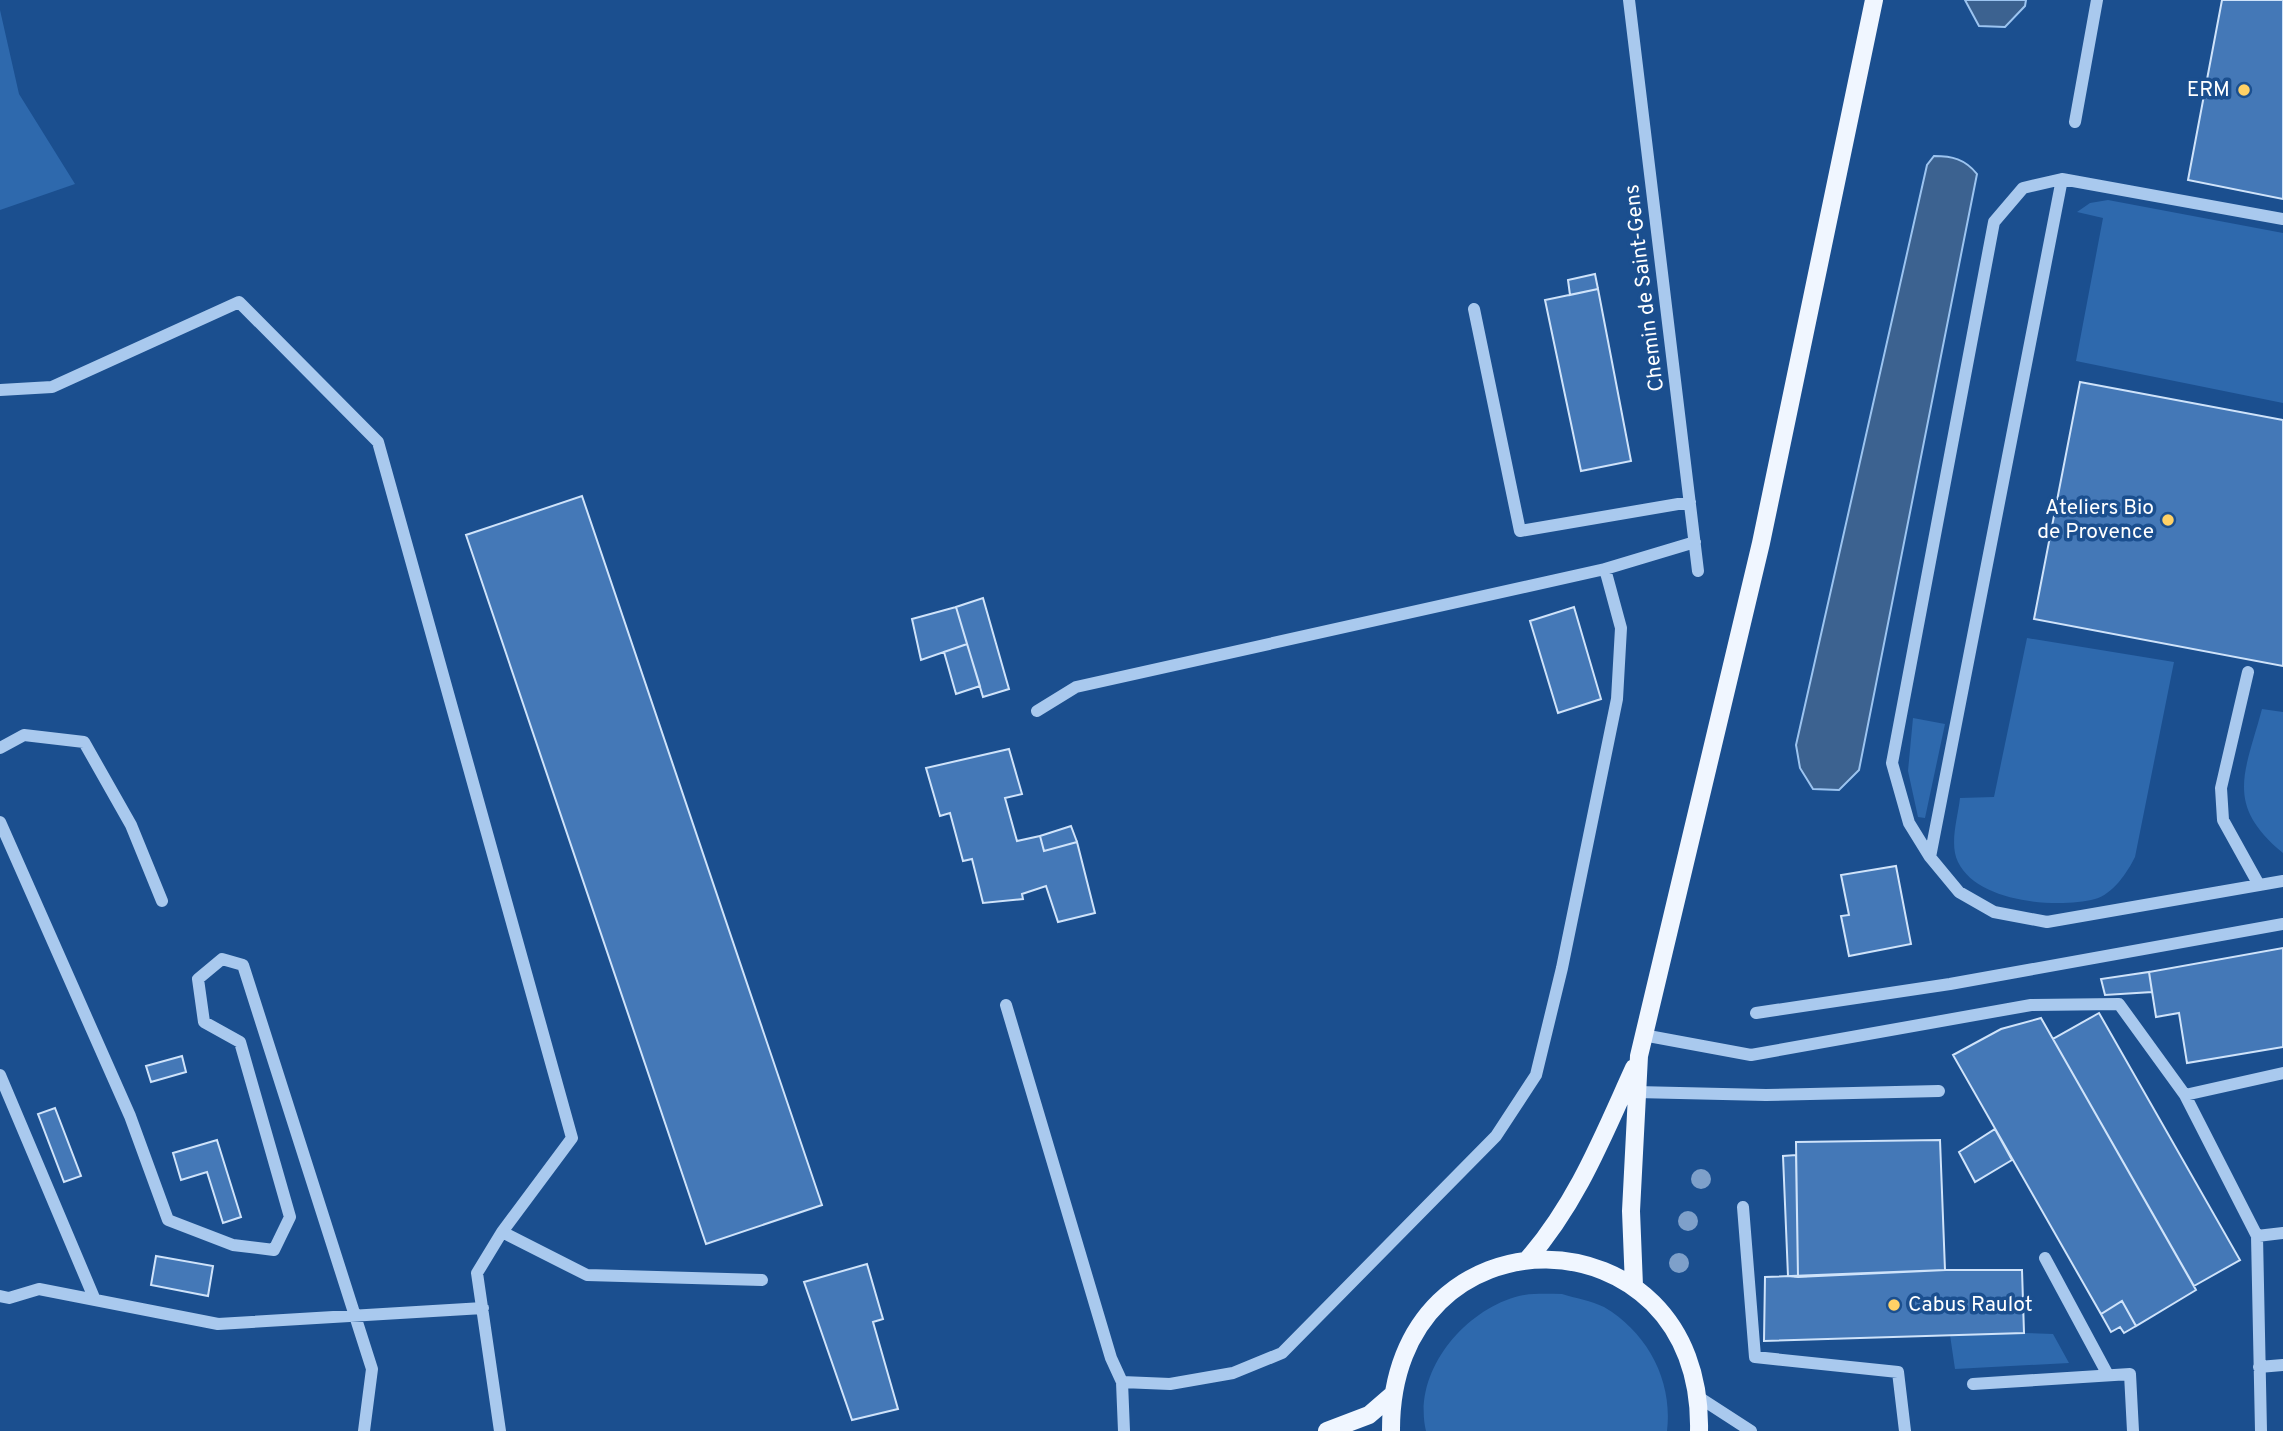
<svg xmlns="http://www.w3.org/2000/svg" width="2283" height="1431" viewBox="0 0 2283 1431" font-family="Overpass,sans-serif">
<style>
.green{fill:#2e69ad}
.water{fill:#3c6290;stroke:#9cc4f0;stroke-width:2}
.building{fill:#4478b7;stroke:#cfe3fa;stroke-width:2}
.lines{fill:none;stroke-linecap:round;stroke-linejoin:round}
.minor{stroke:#a9c9ee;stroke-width:12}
.major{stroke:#f0f6ff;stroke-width:18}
.tree{fill:#7ea0ca}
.poi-dot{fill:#ffd166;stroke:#1b4f8f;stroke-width:2.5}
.labels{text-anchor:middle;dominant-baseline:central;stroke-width:7;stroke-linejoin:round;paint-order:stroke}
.poi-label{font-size:21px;fill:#fff;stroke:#1b4f8f;text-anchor:end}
.street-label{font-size:21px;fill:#fff;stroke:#1b4f8f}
</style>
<rect width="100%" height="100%" fill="#1b4f8f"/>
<path class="green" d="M 0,10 L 19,94 L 75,184 L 0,210 Z
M 2108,200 L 2283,233 L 2283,403 L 2076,361 L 2103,218 L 2077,212 L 2090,203 Z
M 2027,638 L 2174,662 L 2135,857 C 2127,873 2113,894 2095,899 C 2056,909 1977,902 1958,862 C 1949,844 1958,817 1960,798 L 1994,797 Z
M 2262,709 L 2283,712 L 2283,853 C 2224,804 2245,773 2262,709 Z
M 1913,718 L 1945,724 L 1925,818 L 1918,817 L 1908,771 Z
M 1562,1294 C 1575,1298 1592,1301 1604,1307 C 1648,1333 1673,1381 1667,1431 L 1426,1431 C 1412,1372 1464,1310 1519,1296 C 1532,1293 1548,1294 1562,1294 Z
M 2024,1333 L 2053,1334 L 2069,1363 L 1955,1369 L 1950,1335 Z"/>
<path class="water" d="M 1965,0 L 2026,0 L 2025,6 L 2005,27 L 1979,26 Z
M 1934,156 C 1952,156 1965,159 1977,174 L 1859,770 L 1839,790 L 1813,789 L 1800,768 L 1796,745 L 1927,165 Z"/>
<path class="building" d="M 2222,0 L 2283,0 L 2283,199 L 2188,180 Z
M 1595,274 L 1598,289 L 1570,295 L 1568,280 Z
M 1598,289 L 1631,461 L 1581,471 L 1545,300 Z
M 2080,382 L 2283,420 L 2283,666 L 2034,619 Z
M 582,496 L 822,1205 L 706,1244 L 466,535 Z
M 983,598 L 1009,689 L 983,697 L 956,607 Z
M 956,607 L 967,644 L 921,660 L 912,619 Z
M 1574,607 L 1601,699 L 1558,713 L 1530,621 Z
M 967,644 L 980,686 L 956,694 L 944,652 Z
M 1009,749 L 1022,794 L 1005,798 L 1017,841 L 1040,836 L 1044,851 L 1077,842 L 1095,913 L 1058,922 L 1046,886 L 1022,894 L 1023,899 L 983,903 L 972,859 L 963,861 L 950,813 L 940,816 L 926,768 Z
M 1071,826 L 1077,842 L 1044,851 L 1040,836 Z
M 1896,866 L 1911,944 L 1849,956 L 1841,916 L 1849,915 L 1841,875 Z
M 2283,948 L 2283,1047 L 2187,1063 L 2179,1013 L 2156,1017 L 2149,972 Z
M 2149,972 L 2152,992 L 2105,995 L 2101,979 Z
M 2099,1013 L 2240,1260 L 2194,1286 L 2053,1039 Z
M 2041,1018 L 2196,1290 L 2136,1326 L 2122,1301 L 2101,1314 L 1953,1055 L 2001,1029 Z
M 182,1056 L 186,1072 L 151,1082 L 146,1066 Z
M 55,1108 L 81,1176 L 64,1182 L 38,1114 Z
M 1995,1129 L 2012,1160 L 1975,1182 L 1959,1152 Z
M 217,1140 L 241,1217 L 223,1223 L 207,1172 L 181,1180 L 173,1153 Z
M 1940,1140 L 1945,1270 L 1798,1277 L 1796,1142 Z
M 1796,1155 L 1798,1277 L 1788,1276 L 1783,1156 Z
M 156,1256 L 213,1266 L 208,1296 L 151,1285 Z
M 867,1264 L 883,1319 L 873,1322 L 898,1409 L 852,1420 L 804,1282 Z
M 1945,1270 L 2022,1270 L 2024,1333 L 1764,1341 L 1765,1277 Z
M 2122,1301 L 2136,1326 L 2124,1333 L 2120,1327 L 2111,1332 L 2101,1314 Z"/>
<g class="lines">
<path class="minor" d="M 1629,0 L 1698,571
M 2075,122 L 2097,0
M 2283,219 L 2062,179 L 2023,188 L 1994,222 L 1892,763 L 1909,823 L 1930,857 L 1959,892 L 1994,912 L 2047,922 L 2283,881
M 1474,309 L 1520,531 L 1690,502
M 0,390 L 52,387 L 239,302 L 378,442 L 572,1138 L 502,1232
M 1605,569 L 1695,542
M 2248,672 L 2221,788 L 2223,820 L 2259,885
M 1037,711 L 1076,687 L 1605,569 L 1621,628 L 1617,699 L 1562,968 L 1536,1075 L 1496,1136 L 1282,1353 L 1233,1373 L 1170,1384 L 1122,1382 L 1124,1431
M 0,748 L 24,735 L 84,742 L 131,825 L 162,901
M 0,822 L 130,1116 L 168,1220 L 233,1245 L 274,1250 L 290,1217 L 240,1042 L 204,1022 L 198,979 L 222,959 L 243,965 L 372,1369 L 364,1431
M 1930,857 L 2062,179
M 1006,1005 L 1111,1358 L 1122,1382
M 1756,1013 L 1950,984 L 2283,924
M 1643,1035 L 1751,1055 L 2031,1005 L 2119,1004 L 2185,1095 L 2257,1236 L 2261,1431
M 0,1075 L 95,1300
M 1636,1092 L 1766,1095 L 1939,1091
M 2185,1095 L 2283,1073
M 1743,1207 L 1755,1357 L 1898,1372 L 1905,1431
M 2257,1236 L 2283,1233
M 2045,1258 L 2108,1375
M 0,1296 L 9,1298 L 39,1289 L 218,1324 L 483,1308
M 2259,1367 L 2283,1365
M 1973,1384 L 2130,1374 L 2133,1431
M 1700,1398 L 1751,1431
M 500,1431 L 477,1273 L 502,1232 L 587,1275 L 762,1280"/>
<path class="major" d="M 1527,1260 C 1577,1203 1603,1136 1634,1068
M 1634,1286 L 1631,1211 L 1639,1056 L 1761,543 L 1874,0
M 1327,1431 L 1369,1415 L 1391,1396
M 1391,1431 C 1390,1200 1704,1205 1699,1431"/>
</g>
<g class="tree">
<circle cx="1701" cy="1179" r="10"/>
<circle cx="1688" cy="1221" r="10"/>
<circle cx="1679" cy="1263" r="10"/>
</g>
<g class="poi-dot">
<circle cx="2244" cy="90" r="7"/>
<circle cx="2168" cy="520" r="7"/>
<circle cx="1894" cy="1305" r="7"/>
</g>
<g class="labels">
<g class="poi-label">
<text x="2230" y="90">ERM</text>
<text x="2154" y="508">Ateliers Bio<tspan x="2154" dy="24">de Provence</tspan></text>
<text x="1908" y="1305" text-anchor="start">Cabus Raulot</text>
</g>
<g class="street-label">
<text transform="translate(1645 288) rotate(-97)">Chemin de Saint-Gens</text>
</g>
</g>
</svg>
